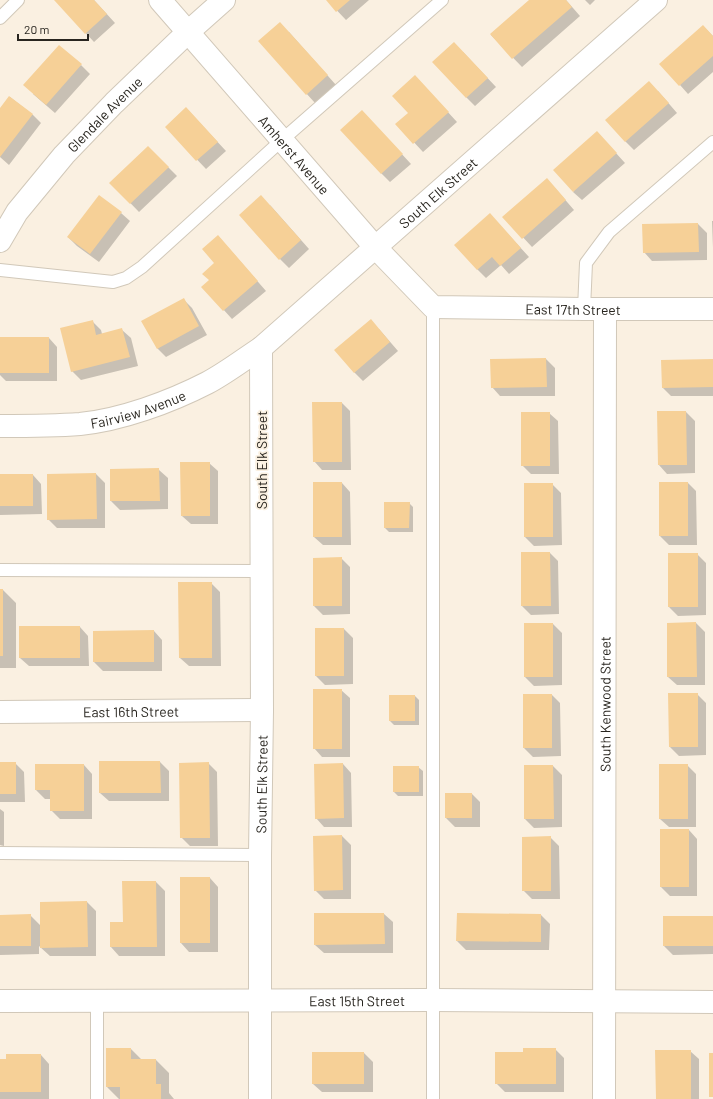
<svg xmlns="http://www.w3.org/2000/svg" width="713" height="1099" viewBox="0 0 713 1099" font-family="Barlow,sans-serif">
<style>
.shadow{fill:#0003}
.building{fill:#f6d097}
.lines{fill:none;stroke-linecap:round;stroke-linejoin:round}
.lane-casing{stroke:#d1c8b9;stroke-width:14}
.street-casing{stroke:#d1c8b9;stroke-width:24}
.secondary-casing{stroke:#d1c8b9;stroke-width:24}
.lane{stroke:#fff;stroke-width:12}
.street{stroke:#fff;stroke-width:22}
.secondary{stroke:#fff;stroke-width:22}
.labels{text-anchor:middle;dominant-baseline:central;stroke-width:3.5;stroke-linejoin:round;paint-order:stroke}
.street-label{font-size:14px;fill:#28251f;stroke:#faf0e1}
</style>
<rect width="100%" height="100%" fill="#faf0e1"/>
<path class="shadow" d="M 55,0 L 94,0 L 115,23 L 94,42 Z
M 327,0 L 369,0 L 346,20 Z
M 530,0 L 566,0 L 580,16 L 522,67 L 491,35 Z
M 585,0 L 595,0 L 590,5 Z
M 703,26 L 713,36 L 713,72 L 688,94 L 680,85 Z
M 289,32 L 336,85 L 315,103 L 259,41 Z
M 463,52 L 496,87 L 475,106 L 466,97 Z
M 81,65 L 90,74 L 55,113 L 33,94 Z
M 424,86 L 457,122 L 423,152 L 397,124 L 409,113 Z
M 658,91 L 677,113 L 634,150 L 625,141 Z
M 10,97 L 33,115 L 41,123 L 9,165 L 0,157 L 0,109 Z
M 186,108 L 226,151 L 206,169 L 166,127 Z
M 362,111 L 411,164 L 390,182 L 381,173 Z
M 605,141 L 625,163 L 582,200 L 573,192 Z
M 148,147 L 177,176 L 139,212 L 111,183 Z
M 555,188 L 574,210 L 532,247 L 504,217 Z
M 270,205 L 309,249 L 289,268 L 280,259 Z
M 121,213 L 130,221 L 99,262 L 77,246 L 68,237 Z
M 712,221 L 713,221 L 713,248 Z
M 498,223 L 529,257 L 509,274 L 501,265 L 486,278 L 477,269 Z
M 698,224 L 707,233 L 707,260 L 652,261 L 644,252 Z
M 218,236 L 266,291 L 232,319 L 203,287 L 210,281 L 216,264 Z
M 184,300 L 192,308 L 207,335 L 166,357 L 158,349 L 143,322 Z
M 92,321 L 101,330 L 102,334 L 122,330 L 131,338 L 138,366 L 81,380 L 72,371 Z
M 379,329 L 398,351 L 363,381 L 354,372 Z
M 0,338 L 49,338 L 57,347 L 57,381 L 6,381 L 0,375 Z
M 546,359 L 555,368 L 555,396 L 500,396 L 492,387 Z
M 713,360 L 713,396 L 671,396 L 663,388 Z
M 342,403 L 350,411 L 351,470 L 322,470 L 314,461 Z
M 686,412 L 695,421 L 695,473 L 667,474 L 659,465 Z
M 549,413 L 558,421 L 559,474 L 531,474 L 522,465 Z
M 209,463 L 218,471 L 218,524 L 191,524 L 182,516 Z
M 159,470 L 168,478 L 168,509 L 120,510 L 111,501 Z
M 96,474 L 105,483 L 105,528 L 57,528 L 48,519 Z
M 0,475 L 33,475 L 41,484 L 42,514 L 0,515 Z
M 342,483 L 350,492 L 351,545 L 323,545 L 314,537 Z
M 688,483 L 696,491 L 697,545 L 669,545 L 660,536 Z
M 552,484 L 561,493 L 562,545 L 534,546 L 525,537 Z
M 385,503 L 409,503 L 413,507 L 413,532 L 389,532 L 385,528 Z
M 550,553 L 558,561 L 559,614 L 531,615 L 522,606 Z
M 697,554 L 706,563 L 706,615 L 678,616 L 669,607 Z
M 341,558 L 350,567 L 350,614 L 323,615 L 314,606 Z
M 211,583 L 220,592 L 221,666 L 189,666 L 180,658 Z
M 0,590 L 3,590 L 16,603 L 16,668 L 0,668 Z
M 696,623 L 705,632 L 705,685 L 677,685 L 668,677 Z
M 553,624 L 562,633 L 562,685 L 534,686 L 525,677 Z
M 80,627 L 88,636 L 89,666 L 29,666 L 20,658 Z
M 344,629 L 353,638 L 353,684 L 325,685 L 316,676 Z
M 154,631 L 162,640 L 162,671 L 103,671 L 94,662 Z
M 341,690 L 350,698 L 350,757 L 322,757 L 314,748 Z
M 697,694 L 706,703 L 706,755 L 679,756 L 670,747 Z
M 552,695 L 560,703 L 561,756 L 533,757 L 524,748 Z
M 415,696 L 419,700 L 419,725 L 394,725 L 390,721 Z
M 160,762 L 169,771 L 169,801 L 109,801 L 100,793 Z
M 0,763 L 15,763 L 24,772 L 25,802 L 0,802 Z
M 209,764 L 217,772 L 218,846 L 190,846 L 181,837 Z
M 343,764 L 351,773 L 352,827 L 324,827 L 316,818 Z
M 84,765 L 92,774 L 92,819 L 60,819 L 51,810 L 51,799 L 45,799 L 36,790 Z
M 687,765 L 696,774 L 696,827 L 669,827 L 660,819 Z
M 553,766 L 562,775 L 562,827 L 534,828 L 525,819 Z
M 418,767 L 423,771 L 423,796 L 398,796 L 394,792 Z
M 472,794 L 480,802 L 480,827 L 455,827 L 446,818 Z
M 0,809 L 4,812 L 4,846 L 0,845 Z
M 661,830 L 689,830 L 697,839 L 697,896 L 670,896 L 661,887 Z
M 342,836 L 351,845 L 351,899 L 324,899 L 315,890 Z
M 550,837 L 559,846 L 560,899 L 532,899 L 523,890 Z
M 210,878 L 218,887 L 218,952 L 189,952 L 181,943 Z
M 156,882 L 165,891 L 165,956 L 119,956 L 111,947 L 124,923 Z
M 87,902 L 96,911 L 96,956 L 50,956 L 39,946 L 39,954 L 0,955 L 0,916 L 30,915 L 41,926 Z
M 384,914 L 393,922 L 393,953 L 324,953 L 315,945 Z
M 541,915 L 550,924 L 549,950 L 466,950 L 457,941 Z
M 713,917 L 713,954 L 673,955 L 664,946 Z
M 107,1049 L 131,1049 L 142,1060 L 156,1060 L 169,1073 L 169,1093 L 174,1099 L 119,1099 L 107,1087 Z
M 555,1049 L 564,1058 L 564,1092 L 505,1092 L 496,1083 L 524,1053 Z
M 690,1051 L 699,1059 L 699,1099 L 657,1099 Z
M 313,1053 L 364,1053 L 373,1062 L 373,1092 L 322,1092 L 313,1084 Z
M 41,1055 L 49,1064 L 49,1099 L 0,1099 L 0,1060 Z"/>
<path class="building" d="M 54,0 L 94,0 L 107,14 L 85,34 Z
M 326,0 L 350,0 L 336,12 Z
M 529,0 L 566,0 L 572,7 L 512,59 L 490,34 Z
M 280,22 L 328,75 L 306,95 L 258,41 Z
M 703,25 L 713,36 L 713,56 L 679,86 L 659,64 Z
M 454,42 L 488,78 L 466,98 L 432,62 Z
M 59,45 L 82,64 L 46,105 L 23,85 Z
M 415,75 L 449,112 L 413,144 L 395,124 L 408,113 L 392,96 Z
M 649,81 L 669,103 L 625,142 L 605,120 Z
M 9,96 L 33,114 L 0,157 L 0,108 Z
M 186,107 L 218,142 L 196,161 L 165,127 Z
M 362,110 L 403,154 L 381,174 L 340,130 Z
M 597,131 L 617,153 L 573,192 L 553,170 Z
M 148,146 L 169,167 L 130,204 L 109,183 Z
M 547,178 L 566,200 L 522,239 L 502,217 Z
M 99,195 L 122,212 L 90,254 L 67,237 Z
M 261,195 L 301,240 L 279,260 L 239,215 Z
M 490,213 L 521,248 L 500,266 L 492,257 L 477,270 L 454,245 Z
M 698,223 L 699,252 L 643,253 L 642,224 Z
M 218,235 L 258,281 L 223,311 L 201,287 L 209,280 L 202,274 L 214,263 L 202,249 Z
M 184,298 L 199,326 L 157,349 L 141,321 Z
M 371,319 L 390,342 L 354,373 L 334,350 Z
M 93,320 L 96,335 L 122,328 L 130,357 L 71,372 L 60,328 Z
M 0,337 L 49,337 L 49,373 L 0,373 Z
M 546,358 L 547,387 L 491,388 L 490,359 Z
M 713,359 L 713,387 L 662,388 L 661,360 Z
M 312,402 L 342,402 L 342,462 L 313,462 Z
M 657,411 L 686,411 L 687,465 L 658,465 Z
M 521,412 L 550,412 L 550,466 L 521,466 Z
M 180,462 L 210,462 L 210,516 L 181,516 Z
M 159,468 L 160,501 L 110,501 L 110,469 Z
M 96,473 L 97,519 L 47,520 L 47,474 Z
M 0,474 L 33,474 L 33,506 L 0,506 Z
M 313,482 L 342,482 L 342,537 L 313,537 Z
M 659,482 L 688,482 L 688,536 L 659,536 Z
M 524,483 L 553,483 L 553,537 L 524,537 Z
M 384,502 L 410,502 L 409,528 L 384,528 Z
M 521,552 L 550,552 L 551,606 L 521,606 Z
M 668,553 L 698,553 L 698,607 L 668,607 Z
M 342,557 L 342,606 L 313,606 L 313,558 Z
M 178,582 L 212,582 L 212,658 L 179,658 Z
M 0,589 L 3,589 L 3,656 L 0,656 Z
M 696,622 L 697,677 L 667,677 L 667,623 Z
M 524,623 L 553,623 L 553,677 L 524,677 Z
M 19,626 L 80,626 L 80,658 L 19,658 Z
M 315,628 L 344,628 L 344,676 L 315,676 Z
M 154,630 L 154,662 L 93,662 L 93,631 Z
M 313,689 L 342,689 L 342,749 L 313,749 Z
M 668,693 L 698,693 L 698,747 L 669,747 Z
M 523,694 L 552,694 L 552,748 L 523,748 Z
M 389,695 L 415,695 L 415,721 L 389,721 Z
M 99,761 L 160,761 L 161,793 L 99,793 Z
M 0,762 L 16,762 L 16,794 L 0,794 Z
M 209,762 L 210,838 L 180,838 L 179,763 Z
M 343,763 L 344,818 L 315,819 L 314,764 Z
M 35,764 L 84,764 L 84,811 L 50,811 L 50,790 L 35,790 Z
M 659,764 L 688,764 L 688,819 L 659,819 Z
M 524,765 L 553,765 L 554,819 L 524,819 Z
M 393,766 L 419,766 L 419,792 L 393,792 Z
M 445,793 L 472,793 L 472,818 L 445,818 Z
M 660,829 L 689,829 L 689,887 L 660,887 Z
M 342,835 L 343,890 L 314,891 L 313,836 Z
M 551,836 L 551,891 L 522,891 L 522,837 Z
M 180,877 L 210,877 L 210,943 L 180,943 Z
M 122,881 L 156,881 L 157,947 L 110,947 L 110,922 L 123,922 Z
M 87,901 L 88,947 L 40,948 L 40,902 Z
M 314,913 L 384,913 L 385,944 L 314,945 Z
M 457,913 L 541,914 L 541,942 L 456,941 Z
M 31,914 L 31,946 L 0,946 L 0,915 Z
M 663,916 L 713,916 L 713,946 L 663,946 Z
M 106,1048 L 131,1048 L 131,1059 L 156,1059 L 156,1084 L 161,1084 L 161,1099 L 120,1099 L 120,1087 L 106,1087 Z
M 523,1048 L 556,1048 L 556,1084 L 495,1084 L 495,1052 L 523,1052 Z
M 655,1050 L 691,1050 L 691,1099 L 656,1099 Z
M 312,1052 L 364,1052 L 364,1084 L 312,1084 Z
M 709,1053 L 713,1053 L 713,1097 L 709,1097 Z
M 6,1054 L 41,1054 L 41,1092 L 0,1092 L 0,1059 L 6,1059 Z"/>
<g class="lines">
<g class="lane-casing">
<path id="lane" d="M 0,18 L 18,0
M 0,270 L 113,282 L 126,278 L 142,267 L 282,140 L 442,0
M 433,307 L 433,1099
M 584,309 L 586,263 L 609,232 L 713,142
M 0,570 L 261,571
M 0,853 L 260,855
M 97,1002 L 97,1099"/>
</g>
<g class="street-casing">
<g id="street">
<path id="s1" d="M 160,0 L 375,247 L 433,307 L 584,309 L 713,309"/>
<path id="s2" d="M 0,241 L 17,212 L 64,155 L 114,103 L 188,32 L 224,0"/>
<path id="s3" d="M 0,426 C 27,426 53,426 80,424 C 121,420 170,402 207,383 C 226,373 244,359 261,348 L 656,0"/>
<path id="s4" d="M 0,712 L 262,710"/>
<path id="s5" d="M 260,1099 L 260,855 L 262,710 L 261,348"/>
<path id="s6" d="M 604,1099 L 605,309"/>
</g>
</g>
<g class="secondary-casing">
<g id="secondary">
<path id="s7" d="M 0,1001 L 432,1000 L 713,1002"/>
</g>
</g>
<use href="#lane" class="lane"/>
<use href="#street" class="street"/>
<use href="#secondary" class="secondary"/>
</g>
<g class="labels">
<g class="street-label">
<text stroke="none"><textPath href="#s2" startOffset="165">Glendale Avenue</textPath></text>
<text stroke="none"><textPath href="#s1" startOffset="205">Amherst Avenue</textPath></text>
<text stroke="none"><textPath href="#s3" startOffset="514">South Elk Street</textPath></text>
<text stroke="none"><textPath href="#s1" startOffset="551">East 17th Street</textPath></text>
<text stroke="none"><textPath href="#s3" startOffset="140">Fairview Avenue</textPath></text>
<text transform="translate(261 460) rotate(-90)">South Elk Street</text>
<text stroke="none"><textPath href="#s6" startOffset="395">South Kenwood Street</textPath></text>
<text stroke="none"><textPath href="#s4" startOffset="131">East 16th Street</textPath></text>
<text stroke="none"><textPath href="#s5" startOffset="315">South Elk Street</textPath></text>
<text stroke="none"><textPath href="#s7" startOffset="357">East 15th Street</textPath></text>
</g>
</g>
<path d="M18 34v6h70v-6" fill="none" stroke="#28251f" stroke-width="2"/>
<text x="24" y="34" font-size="12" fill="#28251f" stroke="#faf0e1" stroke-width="3" paint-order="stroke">20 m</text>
</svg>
